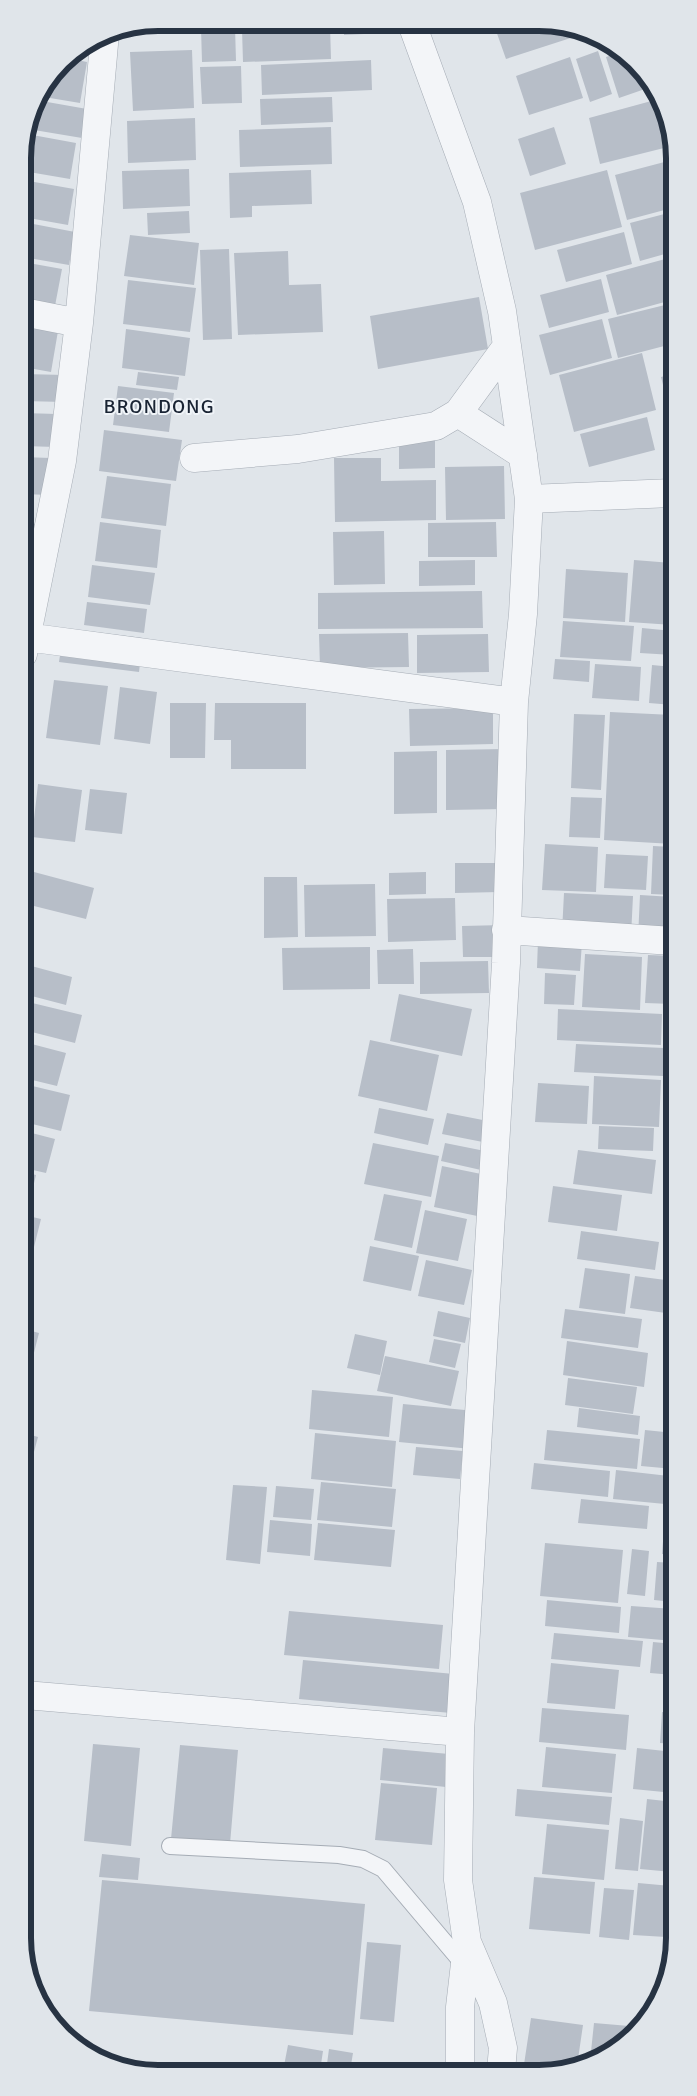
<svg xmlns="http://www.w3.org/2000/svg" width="697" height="2096" viewBox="0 0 697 2096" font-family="Signika,sans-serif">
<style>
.building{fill:#b7bec8}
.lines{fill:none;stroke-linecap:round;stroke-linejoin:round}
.service-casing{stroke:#a5acb5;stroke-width:18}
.minor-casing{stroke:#a5acb5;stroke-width:29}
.service{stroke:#f3f5f8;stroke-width:16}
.minor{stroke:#f3f5f8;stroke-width:28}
.labels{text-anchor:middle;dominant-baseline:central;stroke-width:4;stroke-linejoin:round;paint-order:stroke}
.quarter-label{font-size:20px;letter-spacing:1px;fill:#1a2434;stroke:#f0f4f8}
.rim{fill:none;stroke:#273343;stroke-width:6}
</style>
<rect width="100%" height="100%" fill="#e0e5ea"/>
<path class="building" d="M 344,24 L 383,24 L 384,33 L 344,35 Z
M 450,24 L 462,24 L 462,25 L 451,28 Z
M 494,25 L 566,25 L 583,34 L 506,59 Z
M 330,26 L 331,59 L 243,62 L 242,29 Z
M 235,27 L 236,61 L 202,62 L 201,28 Z
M 95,40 L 92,56 L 74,53 Z
M 192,50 L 194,108 L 133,111 L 130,52 Z
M 598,51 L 612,94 L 590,102 L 576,59 Z
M 618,53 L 635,62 L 645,89 L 619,98 L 606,57 Z
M 570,57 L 583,98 L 529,115 L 516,76 Z
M 67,58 L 87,62 L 80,103 L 38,96 Z
M 371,60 L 372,90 L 262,95 L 261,65 Z
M 241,66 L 242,103 L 202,104 L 200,67 Z
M 332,97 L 333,122 L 261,125 L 260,99 Z
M 36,100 L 87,109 L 82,138 L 28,129 Z
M 655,100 L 671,131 L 672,146 L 600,164 L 589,118 Z
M 195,118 L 196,160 L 128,163 L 127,121 Z
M 331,127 L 332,164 L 240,167 L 239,130 Z
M 554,127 L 566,164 L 530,176 L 518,139 Z
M 27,134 L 76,143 L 70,179 L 23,171 L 23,153 Z
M 672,160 L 672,208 L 627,220 L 615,175 Z
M 189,169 L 190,206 L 123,209 L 122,171 Z
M 311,170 L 312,204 L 252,206 L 252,217 L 230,218 L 229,173 Z
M 607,170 L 622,227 L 535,250 L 520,193 Z
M 23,180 L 74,189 L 68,225 L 23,217 Z
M 189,211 L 190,233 L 148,235 L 147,213 Z
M 672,212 L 672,252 L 640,261 L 630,223 Z
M 23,222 L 75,232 L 69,265 L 23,257 Z
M 624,232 L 632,264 L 566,282 L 557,250 Z
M 130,235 L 199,243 L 194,285 L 124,276 Z
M 229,249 L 232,339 L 203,340 L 200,250 Z
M 288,251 L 289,285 L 321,284 L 323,332 L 238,335 L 234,253 Z
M 669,258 L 672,272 L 672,300 L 617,315 L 606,275 Z
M 23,262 L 62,269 L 54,311 L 23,306 Z
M 601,279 L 609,312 L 549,328 L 540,295 Z
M 128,280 L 196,288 L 190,332 L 123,324 Z
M 479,297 L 488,349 L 378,369 L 370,316 Z
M 665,305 L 672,332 L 672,344 L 618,358 L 608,319 Z
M 602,319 L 612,358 L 550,375 L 539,335 Z
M 23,325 L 58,331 L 51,372 L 23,367 Z
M 126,329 L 190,338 L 185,376 L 122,368 Z
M 642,353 L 656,410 L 574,432 L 559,375 Z
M 138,372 L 179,377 L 177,390 L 136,385 Z
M 23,374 L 65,375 L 64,402 L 23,401 Z
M 672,374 L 672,413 L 670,413 L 661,377 Z
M 118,386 L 174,393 L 169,432 L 113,425 Z
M 23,413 L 57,414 L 56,447 L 23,446 Z
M 647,417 L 655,450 L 589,467 L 580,434 Z
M 104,430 L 182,440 L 176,481 L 99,471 Z
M 435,439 L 435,468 L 399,469 L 399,440 Z
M 23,457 L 50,458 L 49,495 L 23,494 Z
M 334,458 L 381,458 L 381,481 L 436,480 L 436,520 L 335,522 Z
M 504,466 L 505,519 L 446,520 L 445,467 Z
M 107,476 L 171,484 L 166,526 L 101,518 Z
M 100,522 L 161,530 L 157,568 L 95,561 Z
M 496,522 L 497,557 L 428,557 L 428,523 Z
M 23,523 L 37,524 L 36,554 L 23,553 Z
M 384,531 L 385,584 L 334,585 L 333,532 Z
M 475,560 L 475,585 L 419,586 L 419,561 Z
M 634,560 L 672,563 L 673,625 L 629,622 Z
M 92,565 L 155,573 L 150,605 L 88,597 Z
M 566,569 L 628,573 L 625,622 L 563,618 Z
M 482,591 L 483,628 L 318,629 L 318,593 Z
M 87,602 L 147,609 L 144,633 L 84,625 Z
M 563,621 L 634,626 L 631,661 L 560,657 Z
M 64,628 L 143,638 L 139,672 L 59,662 Z
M 642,628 L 673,631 L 673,655 L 640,653 Z
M 408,633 L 409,667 L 320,668 L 319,634 Z
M 488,634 L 489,672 L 417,673 L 417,635 Z
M 555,659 L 590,661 L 589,682 L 553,679 Z
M 595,664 L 641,667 L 639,701 L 592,698 Z
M 652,665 L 673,667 L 673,705 L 649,703 Z
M 54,680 L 108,686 L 100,745 L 46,738 Z
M 120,687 L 157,692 L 150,744 L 114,739 Z
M 170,703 L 206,703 L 205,758 L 170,758 Z
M 215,703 L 306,703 L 306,769 L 231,769 L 231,740 L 214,740 Z
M 493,708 L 493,744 L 410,746 L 409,709 Z
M 610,712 L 673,715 L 673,844 L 604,840 Z
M 574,714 L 605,715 L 601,790 L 571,788 Z
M 505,749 L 506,809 L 446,810 L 446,750 Z
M 437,751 L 437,813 L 394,814 L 394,752 Z
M 38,784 L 82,790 L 75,842 L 32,837 Z
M 90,789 L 127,793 L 122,834 L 85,830 Z
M 571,797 L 602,798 L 600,838 L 569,837 Z
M 545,844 L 598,847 L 596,892 L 542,890 Z
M 653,846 L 673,847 L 673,895 L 651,894 Z
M 606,854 L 648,856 L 646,890 L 604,888 Z
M 455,863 L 500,863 L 500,892 L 455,893 Z
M 34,872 L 94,888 L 86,919 L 26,904 Z
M 426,872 L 426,894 L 389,895 L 389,873 Z
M 264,877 L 297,877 L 298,937 L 264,938 Z
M 375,884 L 376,936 L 305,937 L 304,885 Z
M 564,893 L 633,896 L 631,936 L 562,932 Z
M 640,895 L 673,897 L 673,939 L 638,938 Z
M 455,898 L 456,940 L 388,942 L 387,899 Z
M 504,925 L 504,957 L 463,957 L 462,926 Z
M 538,940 L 582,942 L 580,971 L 537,968 Z
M 370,947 L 370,989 L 283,990 L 282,948 Z
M 413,949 L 414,984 L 378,984 L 377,950 Z
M 585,954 L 642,957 L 640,1010 L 582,1007 Z
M 648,955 L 673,956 L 673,1004 L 645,1003 Z
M 488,961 L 489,993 L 420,994 L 420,962 Z
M 24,964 L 72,977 L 66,1005 L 24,994 Z
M 545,973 L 576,975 L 574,1005 L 544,1004 Z
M 399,994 L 472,1009 L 462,1056 L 390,1041 Z
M 24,1001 L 82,1015 L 75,1043 L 24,1030 Z
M 558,1009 L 662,1014 L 661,1045 L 557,1040 Z
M 670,1014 L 673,1014 L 673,1074 L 667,1074 Z
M 370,1040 L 439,1055 L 427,1111 L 358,1096 Z
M 24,1042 L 66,1053 L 57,1086 L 24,1078 Z
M 576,1044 L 664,1048 L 663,1076 L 574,1072 Z
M 594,1076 L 661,1080 L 659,1127 L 592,1124 Z
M 666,1076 L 673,1076 L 673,1105 L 664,1105 Z
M 538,1083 L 589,1086 L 587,1124 L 535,1122 Z
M 24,1084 L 70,1095 L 61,1131 L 24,1122 Z
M 667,1107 L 673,1107 L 673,1136 L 666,1136 Z
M 379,1108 L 434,1119 L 428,1145 L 374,1133 Z
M 447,1113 L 493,1122 L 488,1143 L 442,1134 Z
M 599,1126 L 654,1128 L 653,1151 L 598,1149 Z
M 24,1131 L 55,1139 L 46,1173 L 24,1168 Z
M 664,1139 L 673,1139 L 673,1168 L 663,1168 Z
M 373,1143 L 439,1156 L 431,1197 L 364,1184 Z
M 445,1143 L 485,1151 L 481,1170 L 441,1161 Z
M 578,1150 L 656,1160 L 652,1194 L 573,1184 Z
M 442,1166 L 491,1176 L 482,1217 L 434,1207 Z
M 24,1172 L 36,1175 L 28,1208 L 24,1207 Z
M 553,1186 L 622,1195 L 617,1231 L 548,1222 Z
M 384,1194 L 422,1201 L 412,1248 L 374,1240 Z
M 425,1210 L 467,1219 L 458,1261 L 416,1253 Z
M 24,1215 L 41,1219 L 31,1259 L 24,1257 Z
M 581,1231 L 659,1242 L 655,1270 L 577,1259 Z
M 370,1246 L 419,1256 L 411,1291 L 363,1281 Z
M 426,1260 L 472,1270 L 464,1305 L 418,1296 Z
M 585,1268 L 630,1274 L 625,1314 L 579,1308 Z
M 635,1276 L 673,1281 L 673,1314 L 630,1308 Z
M 565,1309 L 642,1319 L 638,1348 L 561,1338 Z
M 438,1311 L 470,1318 L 465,1343 L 433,1336 Z
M 24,1329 L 39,1333 L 25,1388 L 24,1388 Z
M 355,1334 L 387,1341 L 380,1375 L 347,1368 Z
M 434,1339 L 461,1344 L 455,1368 L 429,1362 Z
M 567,1341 L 648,1353 L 644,1387 L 563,1375 Z
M 385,1356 L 459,1371 L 451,1406 L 377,1391 Z
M 568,1378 L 637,1387 L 633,1414 L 565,1405 Z
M 312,1390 L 393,1397 L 389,1437 L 309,1429 Z
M 403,1404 L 475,1411 L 471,1449 L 399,1442 Z
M 579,1408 L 640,1416 L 638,1435 L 577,1427 Z
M 547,1430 L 640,1439 L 637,1469 L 544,1460 Z
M 645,1430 L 674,1433 L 674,1469 L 641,1466 Z
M 24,1433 L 38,1437 L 27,1478 L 24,1478 Z
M 315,1433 L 396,1441 L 392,1487 L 311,1479 Z
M 416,1447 L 463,1451 L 460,1479 L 413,1475 Z
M 534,1463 L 610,1471 L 608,1497 L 531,1489 Z
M 616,1470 L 669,1476 L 665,1504 L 613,1499 Z
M 321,1482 L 396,1489 L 392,1527 L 317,1520 Z
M 233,1485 L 267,1487 L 260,1564 L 226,1560 Z
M 276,1486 L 314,1489 L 311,1520 L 273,1517 Z
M 581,1499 L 649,1506 L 647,1529 L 578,1523 Z
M 665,1516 L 674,1517 L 674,1555 L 662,1554 Z
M 270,1520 L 312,1524 L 310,1556 L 267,1552 Z
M 318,1523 L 395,1530 L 391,1567 L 314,1560 Z
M 545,1543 L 623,1550 L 618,1603 L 540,1596 Z
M 632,1549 L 649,1551 L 645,1596 L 627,1594 Z
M 657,1562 L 674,1563 L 674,1602 L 654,1600 Z
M 547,1600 L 621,1607 L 619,1633 L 545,1626 Z
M 631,1606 L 674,1609 L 674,1641 L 628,1637 Z
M 289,1611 L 443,1625 L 439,1669 L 284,1655 Z
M 554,1633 L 643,1641 L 640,1667 L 551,1659 Z
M 653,1642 L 674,1644 L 674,1675 L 650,1673 Z
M 303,1660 L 454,1674 L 451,1713 L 299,1699 Z
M 551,1663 L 619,1670 L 615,1709 L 547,1703 Z
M 542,1708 L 629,1715 L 626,1750 L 539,1742 Z
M 662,1712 L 674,1714 L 674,1744 L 660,1743 Z
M 93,1744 L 140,1748 L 131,1846 L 84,1841 Z
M 180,1745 L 238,1750 L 230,1844 L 171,1839 Z
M 546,1747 L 616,1754 L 612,1793 L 542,1787 Z
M 383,1748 L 449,1754 L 446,1787 L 380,1780 Z
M 637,1748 L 674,1752 L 674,1793 L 633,1789 Z
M 381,1783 L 437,1788 L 432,1845 L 375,1840 Z
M 517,1789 L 612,1797 L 609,1825 L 515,1816 Z
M 647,1799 L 674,1802 L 672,1872 L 640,1869 Z
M 620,1818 L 643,1821 L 638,1871 L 615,1869 Z
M 547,1824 L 609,1830 L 604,1880 L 542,1874 Z
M 102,1854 L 140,1858 L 138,1880 L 99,1877 Z
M 534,1877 L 595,1882 L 590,1934 L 529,1929 Z
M 102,1880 L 365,1904 L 353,2035 L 89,2011 Z
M 638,1883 L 671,1886 L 666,1937 L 633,1935 Z
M 604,1888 L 634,1890 L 629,1940 L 599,1937 Z
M 367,1942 L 401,1945 L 394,2022 L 360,2019 Z
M 531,2018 L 583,2025 L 577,2066 L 565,2071 L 523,2071 Z
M 594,2023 L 641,2027 L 606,2055 L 590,2061 Z
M 288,2045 L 323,2051 L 320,2071 L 283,2071 Z
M 329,2049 L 353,2053 L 350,2071 L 326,2071 Z"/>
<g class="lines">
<g class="service-casing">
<path id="service" d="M 170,1846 L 339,1855 L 363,1859 L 383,1869 L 465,1966"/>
</g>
<g class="minor-casing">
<path id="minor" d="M 412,24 L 477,202 L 502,311 L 529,499 L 523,614 L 514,702 L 506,963 L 460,1732 L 458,1880 L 467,1942 L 493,2003 L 503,2048 L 501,2071
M 23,312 L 79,323
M 458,413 L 523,455
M 194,458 L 298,449 L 436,426 L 458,413 L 507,346
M 529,499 L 672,493
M 26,637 L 514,702
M 23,654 L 62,461 L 79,323 L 105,33
M 506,930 L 673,941
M 25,1695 L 460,1732
M 460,2071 L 460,2007 L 467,1946"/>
</g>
<use href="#service" class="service"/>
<use href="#minor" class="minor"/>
</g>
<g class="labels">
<g class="quarter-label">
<text x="159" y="406">BRONDONG</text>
</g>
</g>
<path d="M0 0H697V2096H0ZM158 31H539A127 127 0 0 1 666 158V1938A127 127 0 0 1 539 2065H158A127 127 0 0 1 31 1938V158A127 127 0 0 1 158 31Z" fill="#e0e5ea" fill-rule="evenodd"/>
<path class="rim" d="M158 31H539A127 127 0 0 1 666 158V1938A127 127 0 0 1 539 2065H158A127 127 0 0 1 31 1938V158A127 127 0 0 1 158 31Z"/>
</svg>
